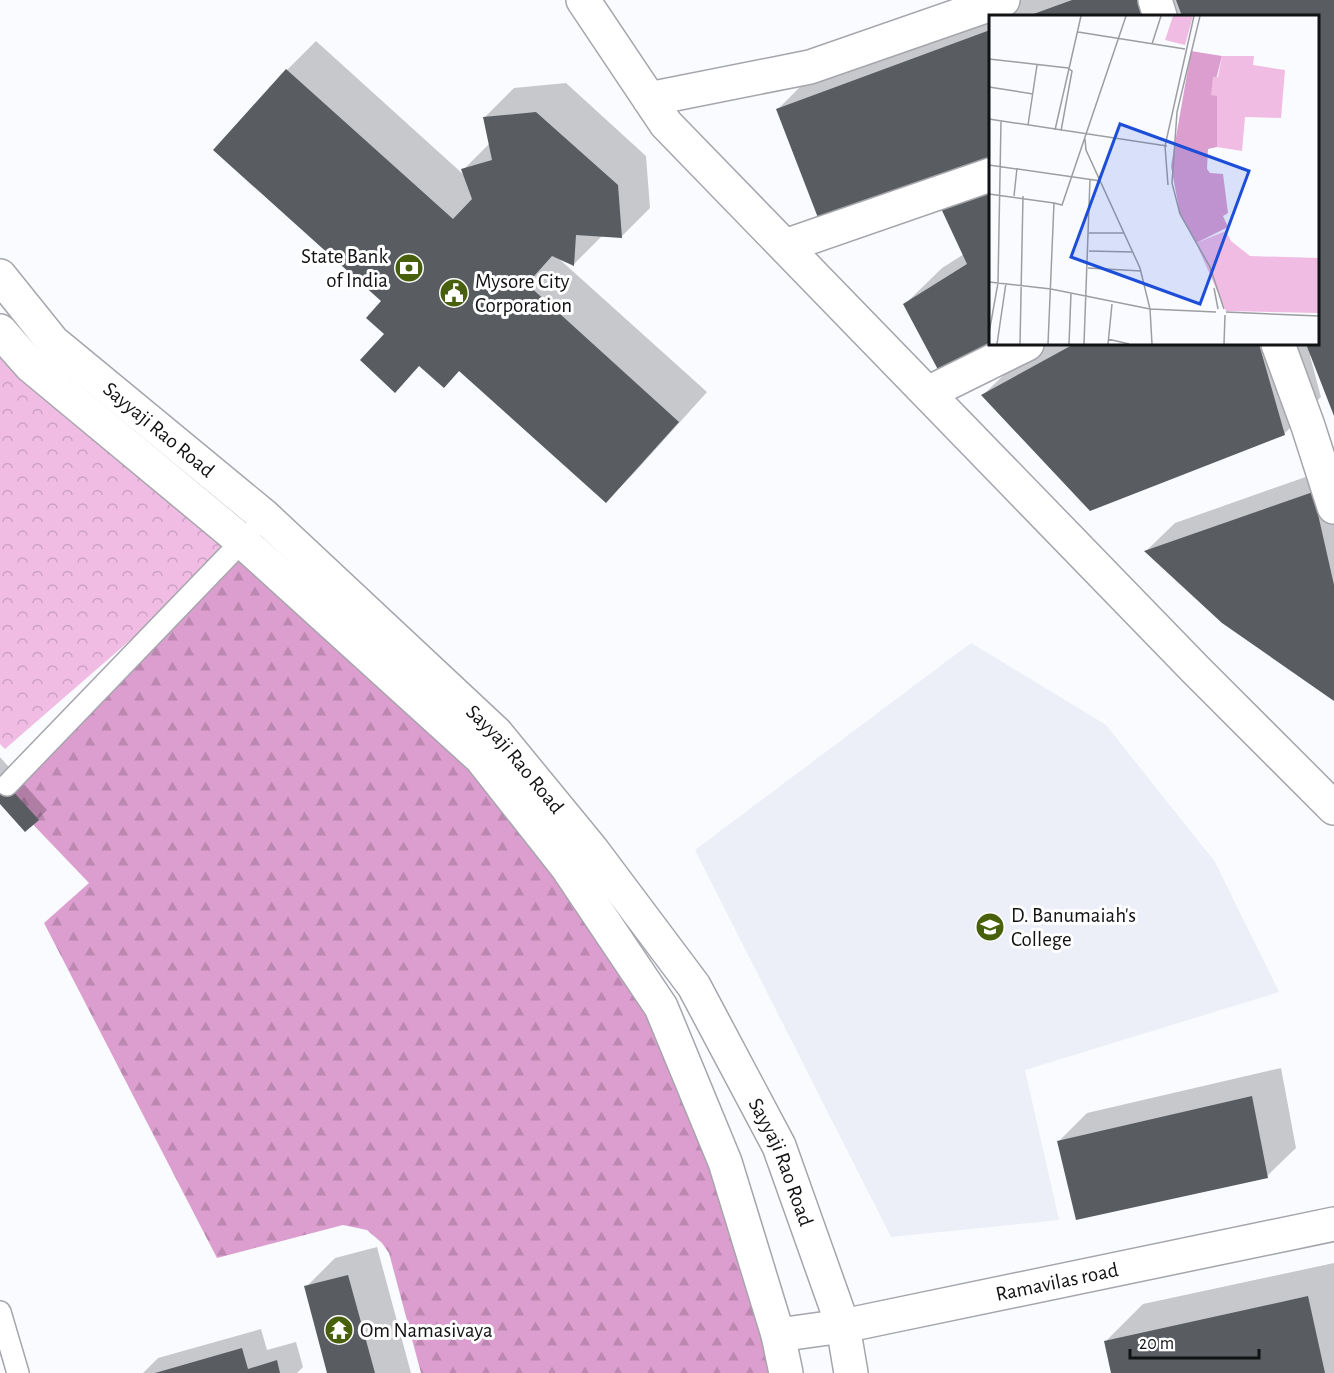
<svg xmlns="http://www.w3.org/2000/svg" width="1334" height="1373" viewBox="0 0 1334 1373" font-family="'Alegreya Sans',sans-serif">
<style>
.built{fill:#eceef8}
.forest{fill:url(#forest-firs)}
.park{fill:url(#park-crowns)}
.shadow{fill:#0003}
.building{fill:#595d61}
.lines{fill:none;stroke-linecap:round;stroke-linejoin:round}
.service-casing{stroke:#a5a6ac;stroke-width:24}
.minor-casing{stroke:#a5a6ac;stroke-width:36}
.secondary-casing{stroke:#a5a6ac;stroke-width:36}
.service{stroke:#fff;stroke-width:21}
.minor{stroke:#fff;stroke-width:33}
.secondary{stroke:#fff;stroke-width:33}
.labels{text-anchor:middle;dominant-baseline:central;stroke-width:6;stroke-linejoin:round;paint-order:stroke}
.poi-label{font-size:21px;fill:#111214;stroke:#fff;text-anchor:start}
.street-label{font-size:21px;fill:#111214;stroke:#fff}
.inset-road{fill:none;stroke:#9c9ea1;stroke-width:1.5}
.view{fill:#1d4ed8;fill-opacity:0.15;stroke:#1d4ed8;stroke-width:3}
.inset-edge{fill:none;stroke:#111214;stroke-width:3}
</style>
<defs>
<pattern id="forest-firs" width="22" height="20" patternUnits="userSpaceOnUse" patternTransform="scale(1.5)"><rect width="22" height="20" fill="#dc9ecf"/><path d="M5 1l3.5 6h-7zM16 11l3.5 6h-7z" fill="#bc87b1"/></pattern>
<pattern id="park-crowns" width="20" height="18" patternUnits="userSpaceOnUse" patternTransform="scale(1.5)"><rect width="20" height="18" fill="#f0bce4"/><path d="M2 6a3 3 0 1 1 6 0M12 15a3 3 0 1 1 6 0" fill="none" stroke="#cda1c3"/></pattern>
</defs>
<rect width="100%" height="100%" fill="#f9fbff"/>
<path class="built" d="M 971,643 L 1106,725 L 1215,862 L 1279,992 L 1025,1070 L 1059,1220 L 891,1237 L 695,850 Z"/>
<path class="forest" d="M 243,542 L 481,758 L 661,1007 L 785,1373 L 421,1373 L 389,1253 L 382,1243 L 367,1230 L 343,1225 L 217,1258 L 44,923 L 89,883 L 1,791 Z"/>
<path class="park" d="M 0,328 L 243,542 L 5,749 L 0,744 Z"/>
<path class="shadow" d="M 1011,0 L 1334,0 L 1334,412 L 1312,355 L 1310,356 L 1321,397 L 1284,434 L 983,395 L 1020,359 L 1047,344 L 1318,344 L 1318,16 L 990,16 L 990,156 L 821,221 L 778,109 L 815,72 Z
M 316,41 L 464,175 L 463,170 L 490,143 L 485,117 L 514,88 L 566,83 L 646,156 L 650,208 L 621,237 L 603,235 L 574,264 L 557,257 L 707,392 L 635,472 L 606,501 L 460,370 L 444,386 L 420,365 L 395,390 L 386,334 L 383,301 L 215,150 L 287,70 Z
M 990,162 L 990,344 L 1003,344 L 944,377 L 905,304 L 942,268 L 964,254 Z
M 1334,467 L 1334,699 L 1146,551 L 1175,523 Z
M 0,757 L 47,810 L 38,819 L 0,802 Z
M 1281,1068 L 1296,1148 L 1267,1176 L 1058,1142 L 1087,1113 Z
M 377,1247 L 411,1373 L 329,1373 L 306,1287 L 335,1258 Z
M 1334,1263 L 1334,1373 L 1113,1373 L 1106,1341 L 1143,1304 Z
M 261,1329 L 267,1350 L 296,1342 L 303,1367 L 297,1373 L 143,1373 L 158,1358 Z"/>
<path class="building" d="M 1072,0 L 1145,0 L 1150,16 L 1028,16 Z
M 1176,0 L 1334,0 L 1334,416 L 1306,344 L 1318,344 L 1318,16 L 1182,16 Z
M 990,30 L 990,158 L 820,223 L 776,109 Z
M 286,69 L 453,219 L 472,199 L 461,169 L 492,160 L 483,117 L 536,112 L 618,185 L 622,238 L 576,235 L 574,266 L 552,256 L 527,284 L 679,422 L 606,503 L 459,371 L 444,388 L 419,366 L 395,393 L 360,360 L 384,334 L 366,318 L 381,301 L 213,150 Z
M 990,186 L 990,344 L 1006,344 L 943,379 L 903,304 L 967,264 L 938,202 Z
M 1074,344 L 1259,344 L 1285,435 L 1090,511 L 981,395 Z
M 1313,492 L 1334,585 L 1334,701 L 1222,623 L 1144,551 Z
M 0,777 L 39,820 L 25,832 L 0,804 Z
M 1252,1096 L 1268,1178 L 1076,1220 L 1057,1141 Z
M 348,1275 L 375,1373 L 327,1373 L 304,1286 Z
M 1308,1296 L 1325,1373 L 1111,1373 L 1104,1341 Z
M 242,1348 L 248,1369 L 277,1360 L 280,1373 L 155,1373 Z"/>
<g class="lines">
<g class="service-casing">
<path id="service" d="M 7,785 L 250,533
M 0,1312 L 18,1373"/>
</g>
<g class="minor-casing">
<path id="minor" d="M 583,0 L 666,124 L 1197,671 L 1334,808
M 1155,0 L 1160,16
M 649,99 L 810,67 L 1003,0
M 785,246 L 990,175
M 1278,344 L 1308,426 L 1334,507
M 928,393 L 1027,344"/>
</g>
<g class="secondary-casing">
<g id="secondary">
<path id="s1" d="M 0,276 L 53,342 L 264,516 L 496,733 L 592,850 L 694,986 L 779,1146 L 843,1326 L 851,1373"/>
<path d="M 0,331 L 31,366 L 243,542 L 481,758 L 567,867 L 661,1007 L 725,1162 L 778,1335 L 786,1373"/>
<path id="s2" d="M 778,1335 L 843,1326 L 1334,1224"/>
</g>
</g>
<use href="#service" class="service"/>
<use href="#minor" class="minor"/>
<use href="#secondary" class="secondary"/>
</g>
<defs>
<g id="bank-disc" transform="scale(1.5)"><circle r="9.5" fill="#48600b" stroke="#fff"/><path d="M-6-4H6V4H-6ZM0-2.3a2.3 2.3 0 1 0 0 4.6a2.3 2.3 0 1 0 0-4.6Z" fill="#fff"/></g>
<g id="civic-disc" transform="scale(1.5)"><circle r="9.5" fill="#48600b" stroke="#fff"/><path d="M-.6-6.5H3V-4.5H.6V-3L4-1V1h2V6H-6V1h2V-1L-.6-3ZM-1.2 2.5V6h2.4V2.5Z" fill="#fff"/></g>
<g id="university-disc" transform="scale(1.5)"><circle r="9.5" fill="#48600b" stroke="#fff"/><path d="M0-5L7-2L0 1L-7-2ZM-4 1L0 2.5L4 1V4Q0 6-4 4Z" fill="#fff"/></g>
<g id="temple-disc" transform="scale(1.5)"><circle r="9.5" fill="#48600b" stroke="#fff"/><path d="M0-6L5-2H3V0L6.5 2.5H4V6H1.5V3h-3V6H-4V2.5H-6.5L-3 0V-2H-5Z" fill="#fff"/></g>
</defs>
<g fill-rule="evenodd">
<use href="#bank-disc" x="409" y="268"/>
<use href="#civic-disc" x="454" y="293"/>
<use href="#university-disc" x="990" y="927"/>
<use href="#temple-disc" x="339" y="1330"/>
</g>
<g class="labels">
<g class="poi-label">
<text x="388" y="256" text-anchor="end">State Bank<tspan x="388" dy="24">of India</tspan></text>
<text x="475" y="281">Mysore City<tspan x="475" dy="24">Corporation</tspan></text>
<text x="1011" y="915">D. Banumaiah's<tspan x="1011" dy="24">College</tspan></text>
<text x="360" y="1330">Om Namasivaya</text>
</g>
<g class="street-label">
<text stroke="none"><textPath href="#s1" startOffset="222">Sayyaji Rao Road</textPath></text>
<text stroke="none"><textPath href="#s1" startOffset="708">Sayyaji Rao Road</textPath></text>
<text stroke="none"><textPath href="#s1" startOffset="1194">Sayyaji Rao Road</textPath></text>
<text stroke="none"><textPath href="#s2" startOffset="284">Ramavilas road</textPath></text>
</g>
</g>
<g transform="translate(989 15)">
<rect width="330" height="330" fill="#f9fbff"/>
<path d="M 202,36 L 233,41 L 223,80 L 228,80 L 228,132 L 219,134 L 218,154 L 221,158 L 234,159 L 239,198 L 234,201 L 239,212 L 207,228 L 191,199 L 182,151 Z" fill="#dc9ecf"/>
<path d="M 184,1 L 204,1 L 196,30 L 176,25 ZM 233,41 L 265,41 L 264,50 L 296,55 L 292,103 L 256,102 L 253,136 L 228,132 L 228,81 L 222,80 L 224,62 L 229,62 ZM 237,216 L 242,226 L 261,241 L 330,243 L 330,298 L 237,296 L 207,228 Z" fill="#f0bce4"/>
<path class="inset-road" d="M 211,1 L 188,97 L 183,168 L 191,199 L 221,252 L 235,294M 89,17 L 196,34M 163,29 L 172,1M 0,44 L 79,53M 0,72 L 44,79M 0,104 L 178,131M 39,110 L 48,50M 66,115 L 92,1M 72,116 L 83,56 L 79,53M 96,124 L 97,135 L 151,253 L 161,294 L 163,329M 0,150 L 112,166M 179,170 L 176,131 L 205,1M 0,179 L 65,188M 25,181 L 28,153M 100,218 L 135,218M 100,236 L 144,237M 99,253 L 152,256M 0,267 L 62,274 L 161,294 L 227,297M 225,273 L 229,294M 237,297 L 330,301M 0,318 L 9,268 L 12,106M 119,324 L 140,329M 8,329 L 17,268M 31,329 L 34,181M 59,329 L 65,188 L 73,190 L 137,1M 80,329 L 82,278M 95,329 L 101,164M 119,329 L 123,289M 235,329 L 236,300"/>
<path class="view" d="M 131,109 L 260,156 L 211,289 L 82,242 Z"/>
<rect width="330" height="330" class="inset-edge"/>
</g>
<path d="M1130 1349v9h129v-9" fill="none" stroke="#111214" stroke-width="3"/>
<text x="1139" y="1349" font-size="18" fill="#111214" stroke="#ffffff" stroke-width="4.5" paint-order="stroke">20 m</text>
</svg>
